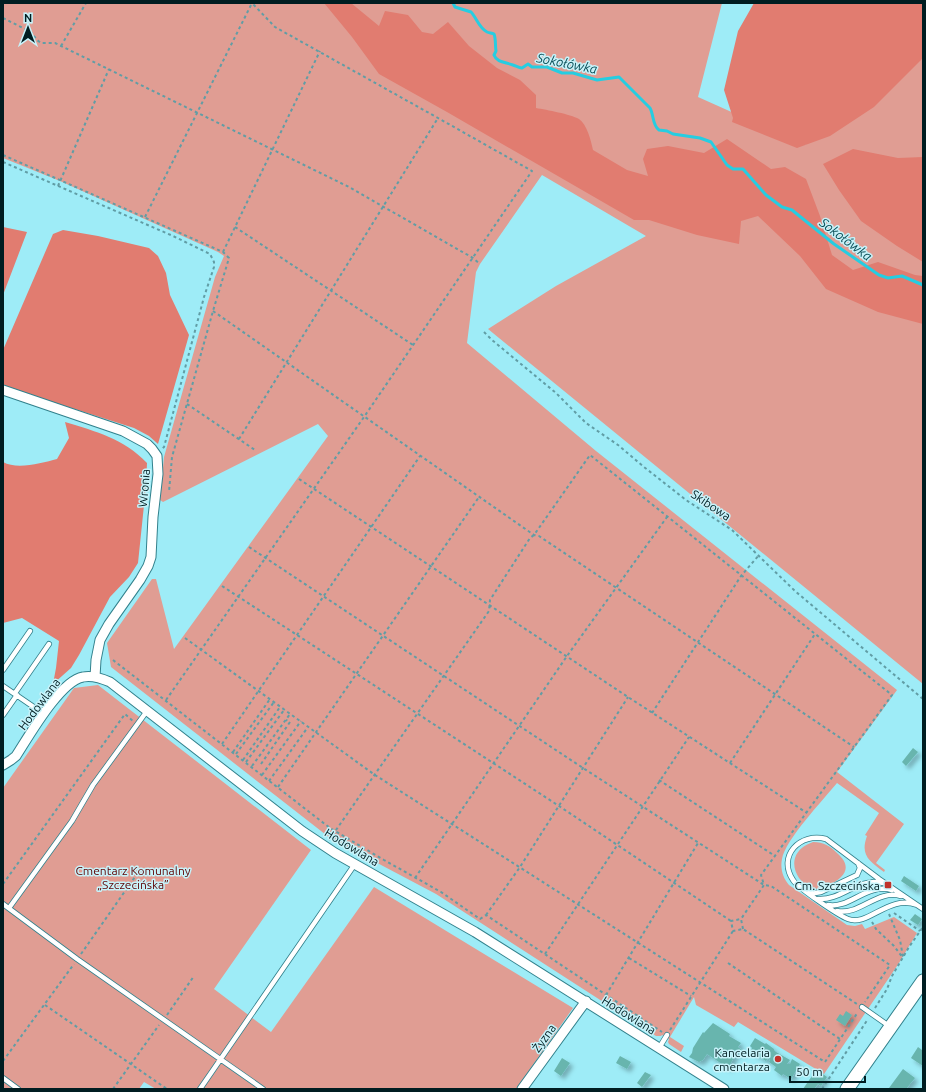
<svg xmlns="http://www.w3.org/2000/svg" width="926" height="1092" viewBox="0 0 926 1092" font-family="Ubuntu,sans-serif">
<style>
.green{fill:#e09d93}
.forest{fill:#e17c70}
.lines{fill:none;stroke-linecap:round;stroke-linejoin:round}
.stream{stroke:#26cde1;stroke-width:3}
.building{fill:#68b5ae;filter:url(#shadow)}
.service-casing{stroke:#32818c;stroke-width:6}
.minor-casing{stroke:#32818c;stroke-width:11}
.secondary-casing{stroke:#32818c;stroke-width:15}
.path{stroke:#619da5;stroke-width:2;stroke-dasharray:3 3;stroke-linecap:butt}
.service{stroke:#fff;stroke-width:4.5}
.minor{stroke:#fff;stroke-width:9}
.secondary{stroke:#fff;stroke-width:13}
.poi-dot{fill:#c0322a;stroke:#c7f3fa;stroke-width:1.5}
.labels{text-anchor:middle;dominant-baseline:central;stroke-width:3;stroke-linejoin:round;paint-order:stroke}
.street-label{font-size:12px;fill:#001d21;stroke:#c7f3fa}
.park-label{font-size:12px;fill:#5e0001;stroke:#c7f3fa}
.poi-label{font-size:12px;fill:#001d21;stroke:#c7f3fa;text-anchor:end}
.water-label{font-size:13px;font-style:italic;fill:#0b4e57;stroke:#c7f3fa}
</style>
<defs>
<filter id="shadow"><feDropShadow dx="3.5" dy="3.5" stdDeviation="2" flood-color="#0004"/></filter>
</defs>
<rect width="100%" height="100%" fill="#9eecf7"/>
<path class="green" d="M 3,3 L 722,3 L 698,97 L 805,145 L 923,51 L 923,684 L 488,329 L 556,286 L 646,236 L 542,175 L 480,264 L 476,272 L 467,343 L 596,451 L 897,690 L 837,772 L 904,824 L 876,863 L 885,870 L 884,872 C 869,861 860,855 867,836 L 865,835 L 879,813 L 837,783 C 824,799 785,840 782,859 C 780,869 783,878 789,885 L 847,925 L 855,926 L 862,924 L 865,929 L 894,917 L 917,933 L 899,963 L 824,1074 L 738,1022 L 734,1027 L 696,1005 L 694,997 L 670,1037 L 684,1046 L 681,1052 L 669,1044 L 668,1042 L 669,1039 L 662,1035 L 661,1036 L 656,1036 L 436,894 L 330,838 L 111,667 L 107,643 L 152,579 L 156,579 L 174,649 L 328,436 L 318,424 L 163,502 L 160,500 L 164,457 L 215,277 L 224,256 L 218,252 L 60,181 L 3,158 Z
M 98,685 L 311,850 L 214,989 L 271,1032 L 374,887 L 573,1008 L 516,1089 L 156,1089 L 144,1082 L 139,1089 L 3,1089 L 3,788 L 74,688 Z
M 813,842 C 824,842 830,846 837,853 C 853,867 845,877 829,885 C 826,886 822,889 818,889 C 810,889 804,884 799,878 C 795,872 793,865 795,858 C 798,849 805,845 813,842 Z"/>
<path class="forest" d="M 324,3 L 351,3 L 379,26 L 385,11 L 408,15 L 422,32 L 433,34 L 448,22 L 469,46 L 497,68 L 520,80 L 536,95 L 536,108 C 547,110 570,114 579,119 C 587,124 591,141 593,150 L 627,170 L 648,176 L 643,159 L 647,149 L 668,146 L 704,153 L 727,139 L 771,169 L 785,167 L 806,179 L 820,216 L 832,255 L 853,270 L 878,262 L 915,275 L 923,276 L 923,324 L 878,312 L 826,289 L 800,256 L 758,216 L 741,221 L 739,244 L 697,235 L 649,220 L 634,220 L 447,112 L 379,74 L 352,37 Z
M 754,3 L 923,3 L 923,58 L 874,107 L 830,136 L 797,148 L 732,122 L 733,118 L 724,90 L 738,31 Z
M 853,149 L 898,158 L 923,157 L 923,262 L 897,246 L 861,221 L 839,190 L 823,164 Z
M 3,227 L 27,232 L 3,295 Z
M 63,230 L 98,236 L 149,248 L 158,256 L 166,273 L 170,295 L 189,335 L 158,444 L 149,436 L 134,428 L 9,388 L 3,384 L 3,350 L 53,234 Z
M 65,422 C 97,432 123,438 147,463 L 146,486 L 138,563 L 129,577 L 110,597 L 79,655 L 71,668 L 53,684 L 56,668 L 59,641 L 22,618 L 3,623 L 3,462 C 17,470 42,463 57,459 L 69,438 Z"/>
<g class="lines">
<path class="stream" d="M 453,3 L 455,7 L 471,12 C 476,17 479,28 487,32 C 489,33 492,33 494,34 C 496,39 495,45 496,51 L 494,55 C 497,63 506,62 513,65 C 516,66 519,68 522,68 L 528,64 L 532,67 L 547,67 L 562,73 L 573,73 L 597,80 L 619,77 L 650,108 C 654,115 652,125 659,130 L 667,131 L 673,134 L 700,138 L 711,142 L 727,165 L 733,169 L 743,169 L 766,195 L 782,207 L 792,210 L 834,244 L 879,275 L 888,278 L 902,276 L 923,285"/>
</g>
<path class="building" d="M 913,748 L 918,752 L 906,766 L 902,762 Z
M 904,876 L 919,886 L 916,891 L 901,881 Z
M 915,914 L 922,919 L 918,925 L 910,920 Z
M 846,1011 L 852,1015 L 845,1026 L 836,1020 L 840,1014 L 843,1016 Z
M 713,1023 L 730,1034 L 729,1036 L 741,1043 L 738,1047 L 743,1051 L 743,1053 L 741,1054 L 737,1052 L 728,1068 L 707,1054 L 703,1060 L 699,1062 L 689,1057 L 692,1053 L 693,1048 L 703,1032 L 704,1033 Z
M 755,1038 L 765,1044 L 766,1043 L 774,1049 L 774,1050 L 776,1052 L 790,1060 L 787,1064 L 790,1064 L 792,1059 L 800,1064 L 791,1079 L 783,1074 L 782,1076 L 774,1070 L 776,1067 L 769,1062 L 770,1060 L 768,1058 L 766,1061 L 750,1051 L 752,1048 L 750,1046 Z
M 918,1047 L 922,1050 L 923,1048 L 923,1066 L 911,1058 Z
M 620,1056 L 631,1062 L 627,1069 L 616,1063 Z
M 562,1058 L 570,1063 L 561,1076 L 554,1071 Z
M 816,1069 L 827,1077 L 821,1086 L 818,1084 L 814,1089 L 803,1089 L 814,1073 L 811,1070 L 814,1071 Z
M 903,1069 L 915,1078 L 906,1089 L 890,1089 L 889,1088 Z
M 645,1072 L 651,1075 L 642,1087 L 637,1083 Z"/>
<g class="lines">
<g class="service-casing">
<path id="service" d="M 3,670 L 30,631
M 3,686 L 44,714
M 15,693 L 49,644
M 3,715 L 17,695
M 808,892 L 815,893 L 821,892 L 857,875 L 860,868 L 858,863
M 818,899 C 841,901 858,877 883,883
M 3,904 L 77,959 L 263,1089
M 828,905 C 850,909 866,883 892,890
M 917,905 C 889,894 868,927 848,919 C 838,915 798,888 793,880 C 777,856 800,832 826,839 L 879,879 L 917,905 L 923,909
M 9,908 L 72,821 L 93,785 L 147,711
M 837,911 C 859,916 877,889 901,896
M 862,1007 L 889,1026
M 659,1048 L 667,1035
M 3,1078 L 18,1089
M 200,1089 L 355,864"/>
</g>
<g class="minor-casing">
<path id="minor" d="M 3,390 L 123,431 L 147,444 L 152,449 L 157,456 L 158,474 L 153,517 L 151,557 L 148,566 L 140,580 L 109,624 L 100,640 L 96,660 L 95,677
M 3,765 L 11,760 L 16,756 C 29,736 60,681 83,677 C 92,675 101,678 110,682 L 302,831 L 335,853 L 475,932 L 724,1089
M 522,1089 L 586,1001"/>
</g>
<g class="secondary-casing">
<path id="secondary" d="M 847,1089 L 923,981"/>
</g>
<path class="path" d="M 3,18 L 31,32 L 37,40 L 41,43 L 55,43 L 349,187 L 473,258 L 480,264
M 61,46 L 86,3
M 3,155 L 223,252 L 229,258 L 213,311 L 172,457 L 169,492
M 3,162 L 173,236 L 210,254 L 214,262 L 214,267 L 204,297 L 164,447 L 162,449
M 58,186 L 109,69
M 145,217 L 252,3
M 235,227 L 413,345
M 223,252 L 320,51
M 213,311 L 534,535 L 539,536 L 854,747
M 484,332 L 492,340 L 556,393 L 586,423 L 618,445 L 644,467 L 686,500 L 732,530 L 795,591 L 923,699
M 187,404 L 255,450
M 239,439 L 438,118
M 299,479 L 628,697 L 807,813
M 249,547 L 583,768 L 764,885 L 771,886 L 890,965 L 865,1002
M 222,586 L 559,806 L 731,921
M 185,638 L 375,775 L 825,1062 L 858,1012
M 113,660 L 330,828 L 384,860 L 441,892 L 480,919 L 486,915 L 662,1032
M 166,700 L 364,417 L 532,171 L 438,118 L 275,27 L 252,3
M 652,713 L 741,576 L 759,555
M 222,744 L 420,456
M 233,752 L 270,699
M 236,754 L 274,702
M 243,760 L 280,707
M 246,762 L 284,710
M 730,763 L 815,634
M 261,764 L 290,722 L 286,720
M 252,766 L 290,714
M 262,775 L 301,721
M 659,780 L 775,856
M 269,781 L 308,727
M 278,787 L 479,497
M 329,840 L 489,611 L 490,600 L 530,538 L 534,535 L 590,455 L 892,695 L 761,875 L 764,885 L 741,919
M 415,878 L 567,656 L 667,517
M 3,884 L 125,714 L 133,721
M 894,913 L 920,931
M 889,914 L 900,940 L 903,957
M 486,915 L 520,867 L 628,697
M 872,922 L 876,929 L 894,946 L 903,958
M 743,929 L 741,919 L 731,921 L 733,931 L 743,929 L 857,1004
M 81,954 L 137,874
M 545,954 L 689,737
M 629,958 L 691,996
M 728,963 L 840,1039
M 606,995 L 698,843
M 45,1005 L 167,1089
M 875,1008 L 887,989 L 892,976 L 909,947 L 923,927
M 167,1015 L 194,976
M 670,1030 L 733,931
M 3,1061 L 74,964
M 113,1089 L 159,1025
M 822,1089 L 868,1019"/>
<use href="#service" class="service"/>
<use href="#minor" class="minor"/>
<use href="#secondary" class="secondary"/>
</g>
<g class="poi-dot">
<rect x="884" y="881" width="8" height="8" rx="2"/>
<circle cx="778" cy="1059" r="4"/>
</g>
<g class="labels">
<g class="street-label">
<text transform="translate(144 488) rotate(-85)">Wronia</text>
<text transform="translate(711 505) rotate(34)">Skibowa</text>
<text transform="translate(39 704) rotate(-53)">Hodowlana</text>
<text transform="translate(352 847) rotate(31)">Hodowlana</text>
<text transform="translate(629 1015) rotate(32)">Hodowlana</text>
<text transform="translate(544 1038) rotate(-54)">Żyzna</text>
</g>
<g class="park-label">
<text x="133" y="870">Cmentarz Komunalny<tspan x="133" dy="14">„Szczecińska”</tspan></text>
</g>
<g class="poi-label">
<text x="880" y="885">Cm. Szczecińska</text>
<text x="770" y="1052">Kancelaria<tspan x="770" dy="14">cmentarza</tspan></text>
</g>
<g class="water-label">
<text transform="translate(567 63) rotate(11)">Sokołówka</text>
<text transform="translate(846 239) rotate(37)">Sokołówka</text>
</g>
</g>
<rect width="926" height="1092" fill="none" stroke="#001d21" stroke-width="8"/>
<g transform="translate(28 28)" stroke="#c7f3fa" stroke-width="3" paint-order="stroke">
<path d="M0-3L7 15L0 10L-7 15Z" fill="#001d21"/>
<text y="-6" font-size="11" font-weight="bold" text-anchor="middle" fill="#001d21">N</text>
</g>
<path d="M790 1076v6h75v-6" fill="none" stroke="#001d21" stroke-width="2"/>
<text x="796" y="1076" font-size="12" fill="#001d21" stroke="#c7f3fa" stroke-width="3" paint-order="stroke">50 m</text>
</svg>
